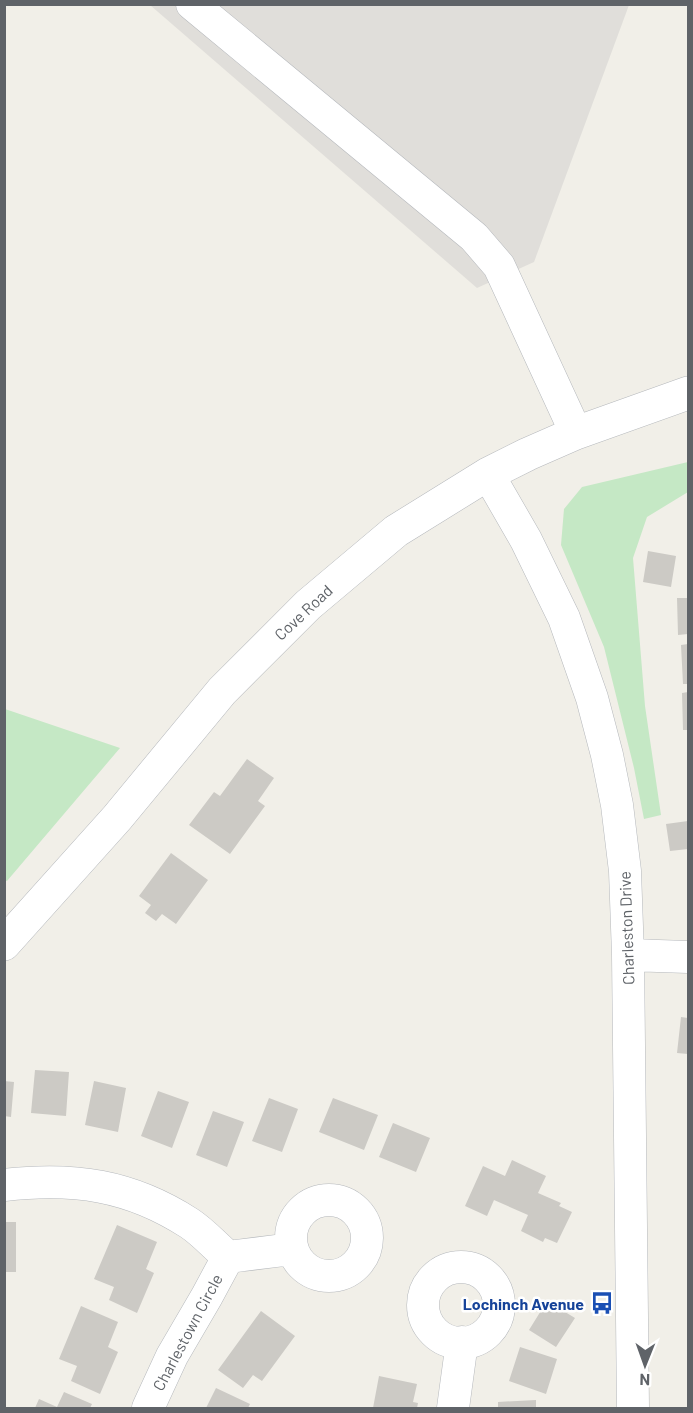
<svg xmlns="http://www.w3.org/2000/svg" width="693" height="1413" viewBox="0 0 693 1413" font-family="Barlow,sans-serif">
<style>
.industrial{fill:#e0deda}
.green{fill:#c5e8c5}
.building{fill:#cccac5}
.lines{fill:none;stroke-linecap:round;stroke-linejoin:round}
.minor-casing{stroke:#b5b8bc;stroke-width:33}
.tertiary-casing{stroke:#b5b8bc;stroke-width:34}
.minor{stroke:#fff;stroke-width:32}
.tertiary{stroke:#fff;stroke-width:33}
.labels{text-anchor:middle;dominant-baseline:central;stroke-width:5;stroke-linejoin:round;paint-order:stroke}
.street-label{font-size:16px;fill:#5f6368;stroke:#fff}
.transit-label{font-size:16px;font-weight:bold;fill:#164399;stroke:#fff;text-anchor:end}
</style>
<rect width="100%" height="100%" fill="#f1efe8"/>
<path class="industrial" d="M 150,5 L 629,5 L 534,262 L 477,288 Z"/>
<path class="green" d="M 688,462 L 688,492 L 647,517 L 633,558 L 645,706 L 661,815 L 644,819 L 634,768 L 604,647 L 561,545 L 564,509 L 582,487 Z
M 5,709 L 120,748 L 7,881 L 4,880 Z"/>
<path class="building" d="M 648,551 L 676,556 L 671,587 L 643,582 Z
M 677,598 L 688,598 L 688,634 L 678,635 Z
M 688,644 L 688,684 L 683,684 L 681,645 Z
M 688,692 L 688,730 L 683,730 L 682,693 Z
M 247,759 L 274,778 L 258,801 L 265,806 L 230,854 L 189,825 L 214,792 L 220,796 Z
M 688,821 L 688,849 L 670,851 L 666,824 Z
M 171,853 L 208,880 L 176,924 L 162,914 L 156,921 L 145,913 L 151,905 L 139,896 Z
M 681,1017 L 688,1018 L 688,1054 L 677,1053 Z
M 35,1070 L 69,1072 L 66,1116 L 31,1113 Z
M 4,1081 L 14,1082 L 11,1117 L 4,1116 Z
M 94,1081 L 126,1088 L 118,1132 L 85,1125 Z
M 158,1091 L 189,1102 L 172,1148 L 141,1136 Z
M 269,1098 L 298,1109 L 282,1152 L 252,1141 Z
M 333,1098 L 378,1115 L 364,1150 L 319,1132 Z
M 213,1111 L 244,1122 L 227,1167 L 196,1155 Z
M 393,1123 L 430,1138 L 416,1172 L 379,1157 Z
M 512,1160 L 546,1176 L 538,1193 L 561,1203 L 559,1206 L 572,1212 L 557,1243 L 545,1238 L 543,1242 L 521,1231 L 528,1215 L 494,1200 L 487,1216 L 465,1206 L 483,1166 L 505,1176 Z
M 4,1222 L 16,1222 L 16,1272 L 4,1272 Z
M 117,1225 L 157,1242 L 146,1269 L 154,1273 L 137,1313 L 109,1300 L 114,1287 L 94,1279 Z
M 547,1301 L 575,1318 L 556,1347 L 529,1330 Z
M 81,1306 L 118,1322 L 108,1347 L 118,1352 L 100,1394 L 71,1381 L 77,1366 L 59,1359 Z
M 261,1311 L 295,1336 L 262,1381 L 253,1375 L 243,1388 L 218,1370 Z
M 520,1347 L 557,1359 L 546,1394 L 509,1381 Z
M 379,1376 L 417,1384 L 413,1402 L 418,1403 L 417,1408 L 373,1408 Z
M 216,1388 L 250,1404 L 248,1408 L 206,1408 Z
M 64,1392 L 92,1404 L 90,1408 L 35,1408 L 39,1399 L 57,1407 Z
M 536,1400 L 536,1408 L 498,1408 L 498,1402 Z"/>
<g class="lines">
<g class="minor-casing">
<path id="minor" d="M 192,4 L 474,237 L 499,266 L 576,433
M 488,474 L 526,540 L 564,618 L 592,698 L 607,755 L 617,805 L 625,871 L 628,955 L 633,1408
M 628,955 L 688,957
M 4,1185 C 74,1177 130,1185 189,1223 C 203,1232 215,1246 228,1257 L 292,1249
M291 1238a38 38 0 1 1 76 0a38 38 0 1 1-76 0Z
M423 1305a38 38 0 1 1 76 0a38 38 0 1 1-76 0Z
M 148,1408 L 172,1356 L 207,1296 L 228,1257
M 453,1408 L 462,1342"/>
</g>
<g class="tertiary-casing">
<path id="tertiary" d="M 4,944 L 117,818 L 222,691 L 308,605 L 396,531 L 488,474 L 528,454 L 576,433 L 688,393"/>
</g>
<use href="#minor" class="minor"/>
<use href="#tertiary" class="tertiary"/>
</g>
<defs>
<g id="bus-bare" transform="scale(1.8)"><path d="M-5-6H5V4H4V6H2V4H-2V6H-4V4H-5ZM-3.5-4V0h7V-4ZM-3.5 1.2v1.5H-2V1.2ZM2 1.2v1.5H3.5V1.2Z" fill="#1a4fb4" stroke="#fff" stroke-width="2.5" paint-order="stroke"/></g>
</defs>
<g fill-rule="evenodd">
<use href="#bus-bare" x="602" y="1303"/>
</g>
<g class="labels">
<g class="street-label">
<text transform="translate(303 612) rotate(-43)">Cove Road</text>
<text transform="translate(626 928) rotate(-92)">Charleston Drive</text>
<text transform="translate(187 1332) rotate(-62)">Charlestown Circle</text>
</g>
<g class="transit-label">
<text x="584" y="1303">Lochinch Avenue</text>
</g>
</g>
<rect width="693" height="1413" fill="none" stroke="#5f6368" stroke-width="12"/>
<g transform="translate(645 1365) rotate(181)" stroke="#ffffff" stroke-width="4.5" paint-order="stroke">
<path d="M0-4.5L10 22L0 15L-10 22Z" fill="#5f6368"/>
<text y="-9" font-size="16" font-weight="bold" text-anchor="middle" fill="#5f6368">N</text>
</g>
</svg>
